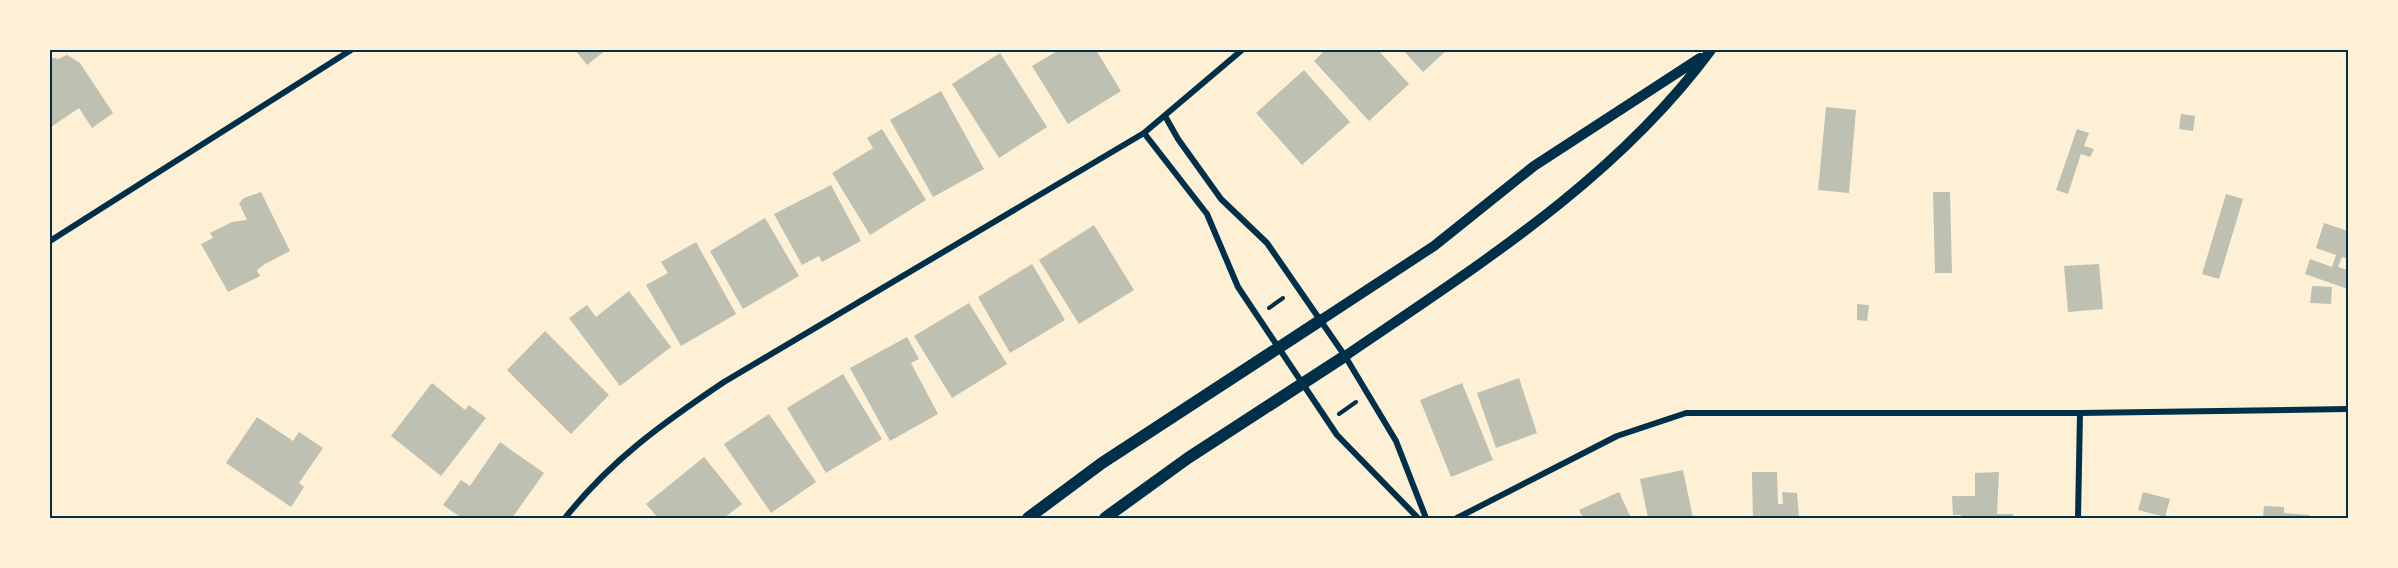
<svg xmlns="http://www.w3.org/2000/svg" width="2398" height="568" viewBox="0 0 2398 568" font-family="Commissioner,sans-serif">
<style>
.building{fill:#bec0b2}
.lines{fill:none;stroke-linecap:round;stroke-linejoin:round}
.path{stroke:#003049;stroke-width:4}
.minor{stroke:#003049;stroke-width:6}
.tertiary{stroke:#003049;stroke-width:10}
.secondary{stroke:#003049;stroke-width:12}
.neatline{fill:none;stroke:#003049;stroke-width:2}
</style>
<rect width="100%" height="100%" fill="#fdf0d5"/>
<path class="building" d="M 575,50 L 606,50 L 587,65 Z
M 1059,50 L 1096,50 L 1121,91 L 1068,124 L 1032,66 Z
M 1325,50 L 1378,50 L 1409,84 L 1369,121 L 1314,61 Z
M 1403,50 L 1447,50 L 1423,72 Z
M 1000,53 L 1047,127 L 999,158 L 952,84 Z
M 67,55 L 80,63 L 113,113 L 92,128 L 79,108 L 51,127 L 50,124 L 50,57 L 58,59 Z
M 1304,70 L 1350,122 L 1302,165 L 1256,113 Z
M 941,91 L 984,169 L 933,197 L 890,120 Z
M 1826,107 L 1856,110 L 1849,193 L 1818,190 Z
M 2181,114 L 2195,116 L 2193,131 L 2179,129 Z
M 882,129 L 926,200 L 870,235 L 832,173 L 873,148 L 867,138 Z
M 2077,129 L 2089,133 L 2084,146 L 2094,149 L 2090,157 L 2081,154 L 2068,194 L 2056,190 Z
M 831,185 L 861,241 L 822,262 L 819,256 L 802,265 L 774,214 Z
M 261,192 L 290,251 L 265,264 L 257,270 L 260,276 L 228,292 L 201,244 L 213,238 L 210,233 L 232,222 L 247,220 L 239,203 L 244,198 Z
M 1933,192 L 1950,192 L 1952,273 L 1935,273 Z
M 2226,194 L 2243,199 L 2219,279 L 2202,274 Z
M 765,218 L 799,276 L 743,309 L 710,251 Z
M 2324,223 L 2348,231 L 2348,259 L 2342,257 L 2338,267 L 2348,270 L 2348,289 L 2305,274 L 2310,259 L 2332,267 L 2336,255 L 2316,248 Z
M 1094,225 L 1134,290 L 1079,324 L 1039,260 Z
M 696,242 L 736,314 L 681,346 L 646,285 L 668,273 L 661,262 Z
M 1032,264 L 1065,320 L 1010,353 L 978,297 Z
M 2099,264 L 2103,309 L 2068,312 L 2064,266 Z
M 2312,286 L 2332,287 L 2331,304 L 2310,303 Z
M 629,291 L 671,347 L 620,386 L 569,318 L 587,305 L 596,317 Z
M 969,303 L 1007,364 L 952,398 L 914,336 Z
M 1857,304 L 1869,305 L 1867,321 L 1857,320 Z
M 545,331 L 609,395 L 571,434 L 507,370 Z
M 907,337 L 919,359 L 911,363 L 938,414 L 890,441 L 850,368 Z
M 843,374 L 882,439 L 826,473 L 787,408 Z
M 1519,378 L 1537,433 L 1496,448 L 1477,393 Z
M 432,383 L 465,410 L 469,405 L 486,418 L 441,476 L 391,436 Z
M 1462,383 L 1493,460 L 1451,477 L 1420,400 Z
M 769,414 L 816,482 L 771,513 L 724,444 Z
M 257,417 L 293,441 L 299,432 L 323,448 L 299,483 L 304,487 L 291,507 L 226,463 Z
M 500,442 L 544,473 L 512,518 L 462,518 L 443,505 L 461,480 L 470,486 Z
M 704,457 L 742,504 L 724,518 L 658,518 L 646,504 Z
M 1683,470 L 1693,518 L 1648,518 L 1640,479 Z
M 1752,472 L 1777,472 L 1778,504 L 1783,504 L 1782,492 L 1797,493 L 1799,518 L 1753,518 Z
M 1999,472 L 1997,514 L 2013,514 L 2013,518 L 1961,518 L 1961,515 L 1953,515 L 1952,496 L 1975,496 L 1975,473 Z
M 1619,492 L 1631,518 L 1583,518 L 1579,510 Z
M 2143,492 L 2170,499 L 2165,517 L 2138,510 Z
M 2264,506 L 2284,507 L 2284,513 L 2310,515 L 2310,518 L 2263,518 Z"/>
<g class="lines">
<path class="path" d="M 1269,308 L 1283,298
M 1339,414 L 1356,402"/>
<path class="minor" d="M 1165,116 L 1178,139 L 1221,199 L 1267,243 L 1345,356 L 1396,441 L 1426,518
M 1144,133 L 1207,214 L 1238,287 L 1337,435 L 1418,518
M 50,241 L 351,50
M 565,518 C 611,460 663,423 724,382 L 1144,133 L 1242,50
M 1457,518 L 1617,436 L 1686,413 L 2080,413 L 2348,409
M 2078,518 L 2080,413"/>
<path class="tertiary" d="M 1321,320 L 1434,246 L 1534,166 L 1700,58
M 1345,356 C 1477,266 1615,180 1711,50"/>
<path class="secondary" d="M 1028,518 L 1102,463 L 1321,320
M 1105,518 L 1188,458 L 1345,356"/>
</g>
<rect width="2398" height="568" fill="none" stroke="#fdf0d5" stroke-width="102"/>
<rect x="51" y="51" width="2296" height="466" class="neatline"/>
</svg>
